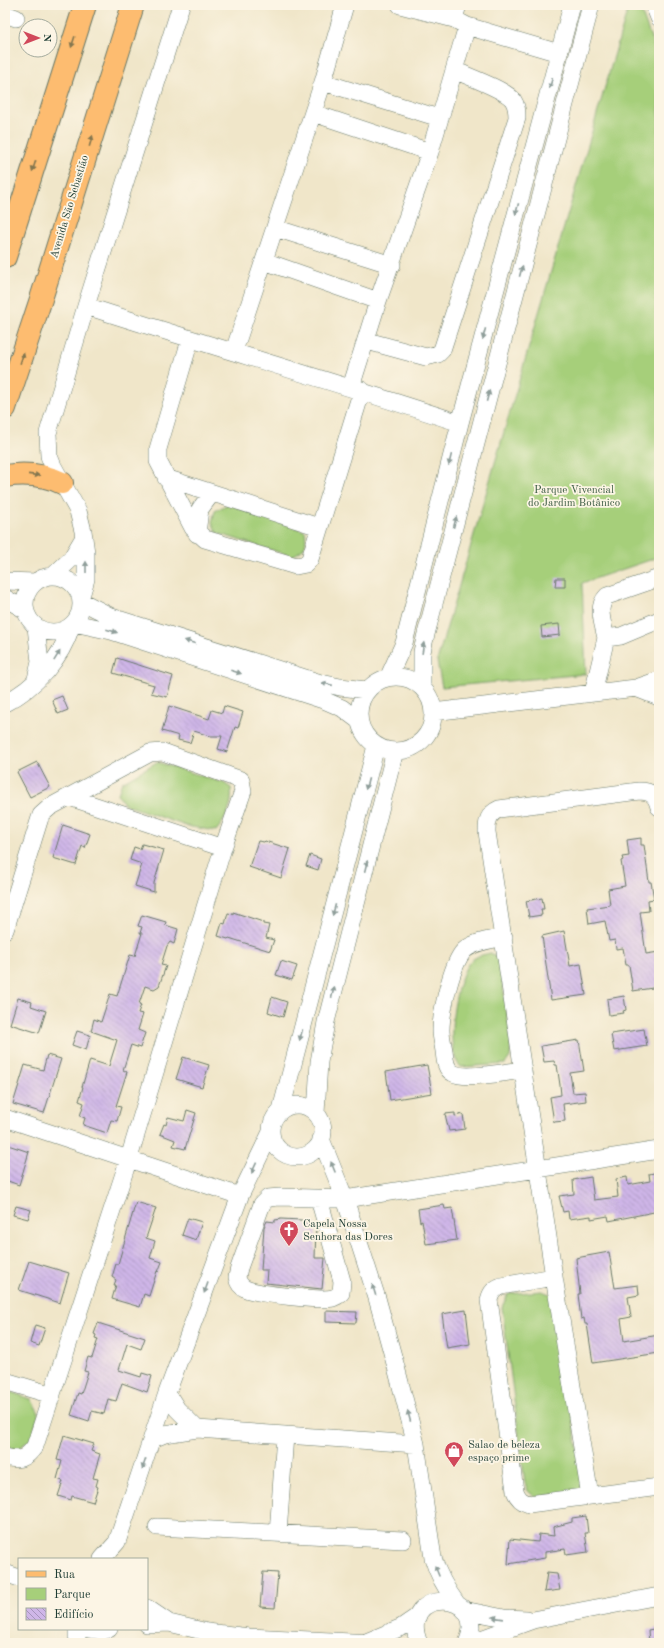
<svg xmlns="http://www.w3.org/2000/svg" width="664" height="1648" viewBox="0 0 664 1648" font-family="'Old Standard TT',serif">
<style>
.green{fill:#a6cf7a;stroke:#628657}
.building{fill:url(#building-back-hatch)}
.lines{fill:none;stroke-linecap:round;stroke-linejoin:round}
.minor-casing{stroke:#687868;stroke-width:18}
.major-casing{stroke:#687868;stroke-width:24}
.minor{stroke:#fff;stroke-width:17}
.major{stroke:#fdbc6f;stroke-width:22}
.oneway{fill:#83764f}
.oneway2{fill:#8f9e9a}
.labels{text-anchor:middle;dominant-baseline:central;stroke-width:3.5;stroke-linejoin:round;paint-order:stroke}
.street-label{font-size:11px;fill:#1f3d34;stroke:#fcf5e5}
.park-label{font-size:11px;fill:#3a5a42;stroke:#fcf5e5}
.poi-label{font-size:11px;fill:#1f3d34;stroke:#fcf5e5;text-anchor:start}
</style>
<defs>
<pattern id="building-back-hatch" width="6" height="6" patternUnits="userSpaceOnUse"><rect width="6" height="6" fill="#cfb6e8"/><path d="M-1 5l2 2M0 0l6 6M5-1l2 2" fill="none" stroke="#a795bd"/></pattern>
</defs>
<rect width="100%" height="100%" fill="#fcf5e5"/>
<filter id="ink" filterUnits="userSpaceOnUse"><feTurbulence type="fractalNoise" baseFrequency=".025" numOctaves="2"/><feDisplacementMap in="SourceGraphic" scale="8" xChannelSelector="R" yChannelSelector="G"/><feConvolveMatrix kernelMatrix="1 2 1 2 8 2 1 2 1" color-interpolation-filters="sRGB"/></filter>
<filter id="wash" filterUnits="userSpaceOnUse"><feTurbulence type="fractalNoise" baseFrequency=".012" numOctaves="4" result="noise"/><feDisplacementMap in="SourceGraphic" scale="16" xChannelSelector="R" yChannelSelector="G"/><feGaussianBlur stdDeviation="0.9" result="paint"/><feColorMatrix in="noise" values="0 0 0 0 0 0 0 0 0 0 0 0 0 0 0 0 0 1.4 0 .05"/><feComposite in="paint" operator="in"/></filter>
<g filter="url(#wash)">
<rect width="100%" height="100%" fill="#f0e6c9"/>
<path class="green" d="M 629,5 L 639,5 L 659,60 L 659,557 L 582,583 L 586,674 L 442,687 L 437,661 Z
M 228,504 L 305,531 C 307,546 306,549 292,556 L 258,546 L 217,533 L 212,522 L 215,511 Z
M 157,762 L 224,783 L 231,788 C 233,805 227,818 216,831 L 186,826 L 124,804 L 118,794 L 122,782 Z
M 491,953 L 499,960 L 511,1040 L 510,1057 L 505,1064 L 461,1067 C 443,1052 455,980 469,963 C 475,956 482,955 491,953 Z
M 542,1291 L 552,1295 L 583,1481 L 578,1491 L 535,1497 L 528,1491 L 525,1483 L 502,1307 L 508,1294 Z
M 5,1390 L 31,1399 L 39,1413 L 31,1439 L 18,1449 L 5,1447 Z"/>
<g id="blocks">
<path class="building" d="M 556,578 L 565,578 L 565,587 L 555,587 Z
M 559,624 L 560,635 L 542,637 L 541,626 Z
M 117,658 L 173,676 L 167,697 L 151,693 L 154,685 L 113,673 Z
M 62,696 L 68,710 L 58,714 L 52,700 Z
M 169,706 L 209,719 L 212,710 L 222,713 L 224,706 L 243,712 L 238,728 L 235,727 L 227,752 L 218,749 L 222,736 L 210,736 L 194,731 L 190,743 L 178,740 L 179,736 L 162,731 Z
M 37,762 L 50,787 L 30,797 L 17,772 Z
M 63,825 L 90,834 L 85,848 L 82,846 L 76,865 L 53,858 Z
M 641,838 L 641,845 L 644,845 L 649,882 L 651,882 L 654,899 L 648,900 L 649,911 L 640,912 L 646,954 L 659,952 L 659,987 L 633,991 L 629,965 L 626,965 L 623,948 L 616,949 L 615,940 L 609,941 L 605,921 L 589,924 L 587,908 L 610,905 L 608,889 L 625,886 L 621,861 L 623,860 L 622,857 L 629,856 L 627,840 Z
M 258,841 L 264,842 L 265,841 L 290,849 L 281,878 L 249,867 Z
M 142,844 L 164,850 L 154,883 L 154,892 L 135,886 L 142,864 L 130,860 L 134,847 L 140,849 Z
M 310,855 L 321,859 L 318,870 L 306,866 Z
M 542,898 L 544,909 L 541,909 L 542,915 L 529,917 L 526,901 Z
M 233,912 L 263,922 L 263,924 L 269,925 L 266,938 L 274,940 L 270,951 L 229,938 L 228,939 L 218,936 L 222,923 L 225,924 L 228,913 L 233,914 Z
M 142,915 L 166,922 L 165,925 L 178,929 L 174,944 L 170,942 L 167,946 L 161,965 L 166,966 L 159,986 L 154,989 L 145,986 L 139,1004 L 141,1005 L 138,1013 L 143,1014 L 138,1030 L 145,1033 L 140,1048 L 131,1045 L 123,1070 L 127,1072 L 116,1106 L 121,1107 L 117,1121 L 111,1120 L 107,1133 L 83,1125 L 85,1118 L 80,1116 L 84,1103 L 79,1101 L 83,1087 L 82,1087 L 90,1060 L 109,1066 L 117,1040 L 91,1031 L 94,1019 L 101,1022 L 110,994 L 117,996 L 130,955 L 135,956 L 142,933 L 140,933 L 142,927 L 138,926 Z
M 564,931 L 570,966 L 581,964 L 586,995 L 551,1000 L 542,936 Z
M 281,961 L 297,966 L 292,980 L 276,975 Z
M 624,996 L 626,1010 L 623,1011 L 624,1013 L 609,1015 L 607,999 Z
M 272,997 L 287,1002 L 283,1017 L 268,1012 Z
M 18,998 L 32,1002 L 31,1006 L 46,1011 L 39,1033 L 10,1024 Z
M 644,1029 L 647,1046 L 614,1051 L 611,1034 Z
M 77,1031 L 90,1035 L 86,1050 L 72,1045 Z
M 579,1040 L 584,1071 L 570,1073 L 573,1093 L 585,1092 L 586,1101 L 563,1104 L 565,1121 L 554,1122 L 550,1097 L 561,1095 L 560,1085 L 557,1065 L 555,1065 L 554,1061 L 544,1062 L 541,1046 Z
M 47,1055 L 61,1059 L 44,1113 L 13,1104 L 25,1065 L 43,1070 Z
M 183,1057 L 209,1065 L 202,1087 L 176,1079 Z
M 427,1065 L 432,1093 L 390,1100 L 386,1072 Z
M 187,1110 L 196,1113 L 185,1149 L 173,1146 L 175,1140 L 160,1134 L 164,1124 L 166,1125 L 168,1117 L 184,1121 Z
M 455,1113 L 455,1116 L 463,1114 L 465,1129 L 449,1131 L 445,1114 Z
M 5,1144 L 29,1152 L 19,1185 L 5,1180 Z
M 659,1172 L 659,1211 L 609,1221 L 608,1216 L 591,1219 L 591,1216 L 569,1219 L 568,1211 L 563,1212 L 559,1196 L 574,1194 L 573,1180 L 591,1177 L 594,1200 L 618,1197 L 616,1179 L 627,1177 L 628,1185 L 650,1181 L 649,1174 Z
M 136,1202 L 156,1208 L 146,1238 L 155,1241 L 150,1258 L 162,1262 L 158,1272 L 157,1271 L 149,1296 L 144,1294 L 140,1307 L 112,1299 L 116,1285 L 114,1285 L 116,1280 L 112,1277 L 116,1264 L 118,1264 Z
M 444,1205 L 445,1209 L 452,1208 L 457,1240 L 426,1244 L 422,1221 L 420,1222 L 418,1209 Z
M 16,1206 L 31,1210 L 28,1219 L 13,1215 Z
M 188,1218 L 202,1222 L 196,1240 L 182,1235 Z
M 281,1219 L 301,1220 L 305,1221 L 305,1224 L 316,1225 L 315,1258 L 325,1258 L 322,1289 L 266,1283 L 267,1270 L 261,1270 L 264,1227 L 267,1221 L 275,1222 L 275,1220 Z
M 609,1252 L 615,1288 L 638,1285 L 639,1295 L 628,1297 L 631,1317 L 621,1319 L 624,1341 L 659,1335 L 659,1353 L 593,1363 L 587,1324 L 585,1324 L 584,1318 L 581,1319 L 578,1294 L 580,1294 L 576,1258 Z
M 29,1261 L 69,1273 L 60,1303 L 19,1290 Z
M 466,1310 L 470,1344 L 447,1348 L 442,1314 Z
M 326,1311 L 357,1312 L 356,1323 L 326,1322 Z
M 98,1323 L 145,1338 L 141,1349 L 127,1344 L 119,1370 L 141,1377 L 142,1373 L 152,1376 L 147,1392 L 122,1383 L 116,1401 L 108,1399 L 104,1414 L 92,1411 L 89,1421 L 71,1415 L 78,1393 L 81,1394 L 88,1372 L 84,1371 L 88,1357 L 92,1358 L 98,1339 L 95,1338 L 96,1335 L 94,1334 Z
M 35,1325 L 45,1328 L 39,1346 L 30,1343 Z
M 64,1435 L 94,1444 L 91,1451 L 100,1454 L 93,1478 L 98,1479 L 96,1486 L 98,1487 L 93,1502 L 72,1496 L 71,1500 L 58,1496 L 63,1481 L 57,1479 L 62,1461 L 57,1460 Z
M 586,1516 L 588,1533 L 585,1533 L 588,1552 L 566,1555 L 565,1549 L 545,1552 L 545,1558 L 508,1564 L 510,1539 L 538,1542 L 539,1534 L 554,1536 L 553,1527 L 572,1522 L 572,1518 Z
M 263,1572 L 278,1573 L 275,1608 L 260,1607 Z
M 547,1573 L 557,1574 L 560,1590 L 544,1592 Z
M 659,1628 L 659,1643 L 649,1643 L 648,1630 Z"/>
</g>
</g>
<g filter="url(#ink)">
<use href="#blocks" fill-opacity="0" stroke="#687868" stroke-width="1"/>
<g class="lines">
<g class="minor-casing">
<path id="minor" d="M 400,5 L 454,19 L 467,26 L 559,53
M 654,5 L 659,18
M 5,14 L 16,18
M 454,19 L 458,5
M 323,82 L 439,118
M 313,113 L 430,152
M 275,228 L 392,265
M 264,261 L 378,301
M 86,306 C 210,346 336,382 460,423
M 190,340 L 158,449 L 158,461 L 193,528 L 205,539 L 296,566 L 306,564 L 310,559 L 362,390
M 367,341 L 426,357 L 438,354 L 442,350 L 517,118 C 517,112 517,106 513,100 C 506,90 467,76 454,70
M 234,351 L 323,82 L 345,5
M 351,387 L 378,301 L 430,152 L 467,26
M 166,478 L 319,527
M 197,534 L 200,509 L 212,493
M 54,575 L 71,559 L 84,537
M25 604a28 28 0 1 1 56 0a28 28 0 1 1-56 0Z
M 659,578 L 607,596 C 596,607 603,623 606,638 L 621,636 L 659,620
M 5,581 L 35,582
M 81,596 L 86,579 L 86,553 L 83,531 L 78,511 L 53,466 L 49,456 L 48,433 L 86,306 L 181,5
M 5,598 L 25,610
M 81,601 L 112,617 L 321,683 L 340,687 L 366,690
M 74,623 L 111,631 L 326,701 L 342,708 L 358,720
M 36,627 L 40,662 L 36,679
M 389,676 L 404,643 L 460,423 L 572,5
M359 714a37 37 0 1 1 74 0a37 37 0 1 1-74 0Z
M 422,687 L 422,652 L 425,638 L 591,5
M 636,688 L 659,697
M 593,693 L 606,638
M 5,703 C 35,688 61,659 71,627
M 433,712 L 636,688 L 659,680
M 69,797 L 223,848
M 5,930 L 39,821 L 41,815 L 50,807 L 150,753 L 163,752 L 241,780 L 243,791 L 223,848 L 129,1158 L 35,1446 C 26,1459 20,1461 5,1457
M 504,937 C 491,940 470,942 462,953 C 451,968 441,1012 441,1030 C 441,1037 443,1044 444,1051 C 445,1059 445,1069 453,1073 C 464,1080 508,1072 523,1070
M271 1131a26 26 0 1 1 52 0a26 26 0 1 1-52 0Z
M 281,1110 L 376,746
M 316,1113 L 319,1062 L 326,1022 L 395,751
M 5,1118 L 240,1196
M 321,1139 L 345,1199 L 377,1298 L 396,1367 L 416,1444 L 433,1558 C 438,1575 446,1589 457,1604
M 319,1199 L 342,1281 L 341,1293 C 339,1295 336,1297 333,1298 C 321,1301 258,1294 246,1289 C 241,1287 238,1283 237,1277 L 239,1268 L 262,1204 L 268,1198 L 280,1197 L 345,1199 L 659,1150
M 554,1277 L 501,1286 C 494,1289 491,1292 489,1300 L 515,1491 C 518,1499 522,1502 529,1504 L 659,1487
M 5,1381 L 52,1395
M 167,1393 L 177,1409 L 197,1429
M 153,1439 L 165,1434 L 197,1429 L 416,1444
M 590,1496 L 554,1277 L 487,832 C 487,821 488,814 499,809 L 639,791 C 651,791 656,795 659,807
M 157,1527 L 403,1540
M 278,1534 L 285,1435
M 102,1559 L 117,1542 L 167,1393 L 240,1196 L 271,1132
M 5,1573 L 19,1578
M 147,1608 L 169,1623
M 464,1610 L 504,1618 L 527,1619
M 147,1624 L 169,1623 L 207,1632 L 249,1637 L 372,1643
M 77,1629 L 77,1643
M 89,1629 L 103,1631 L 109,1629
M 366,1642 L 402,1627 L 418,1616
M 419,1643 C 396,1586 491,1589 467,1643
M 470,1643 L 533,1620 L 659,1596"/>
</g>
<g class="major-casing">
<path id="major" d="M 5,257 L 85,5
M 5,408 L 41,299 L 133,5
M 5,476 C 25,473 43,474 62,483"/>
</g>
<use href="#minor" class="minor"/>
<use href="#major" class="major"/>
</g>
<defs><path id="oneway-solid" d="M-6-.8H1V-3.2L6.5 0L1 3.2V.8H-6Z"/></defs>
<g class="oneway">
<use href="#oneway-solid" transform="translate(73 42) rotate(108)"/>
<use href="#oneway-solid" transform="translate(91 141) rotate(-73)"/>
<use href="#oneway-solid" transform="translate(34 166) rotate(108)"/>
<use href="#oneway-solid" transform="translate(22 358) rotate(-72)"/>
<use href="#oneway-solid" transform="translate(34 475) rotate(6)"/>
</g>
<g class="oneway2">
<use href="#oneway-solid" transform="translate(551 83) rotate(105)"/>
<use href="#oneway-solid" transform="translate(517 209) rotate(105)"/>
<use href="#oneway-solid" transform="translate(521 271) rotate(-75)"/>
<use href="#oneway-solid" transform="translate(484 334) rotate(105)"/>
<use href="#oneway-solid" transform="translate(488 396) rotate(-75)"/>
<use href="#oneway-solid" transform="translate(450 460) rotate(104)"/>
<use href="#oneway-solid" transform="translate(455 522) rotate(-75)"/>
<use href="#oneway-solid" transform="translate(86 567) rotate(-90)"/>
<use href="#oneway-solid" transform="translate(112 631) rotate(17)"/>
<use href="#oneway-solid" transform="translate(190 642) rotate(-163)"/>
<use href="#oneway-solid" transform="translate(423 648) rotate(-81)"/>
<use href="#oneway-solid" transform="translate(57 656) rotate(-58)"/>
<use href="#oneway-solid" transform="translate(236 672) rotate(18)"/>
<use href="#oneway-solid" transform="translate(327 684) rotate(-167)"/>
<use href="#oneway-solid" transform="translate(367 784) rotate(105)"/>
<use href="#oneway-solid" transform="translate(366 866) rotate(-76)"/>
<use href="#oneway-solid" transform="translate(334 910) rotate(105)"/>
<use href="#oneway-solid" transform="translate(333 992) rotate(-76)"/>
<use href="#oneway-solid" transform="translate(301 1035) rotate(105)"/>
<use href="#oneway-solid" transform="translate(333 1167) rotate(-112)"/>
<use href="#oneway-solid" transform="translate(254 1168) rotate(115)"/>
<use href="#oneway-solid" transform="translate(206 1288) rotate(110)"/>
<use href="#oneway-solid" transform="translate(374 1290) rotate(-107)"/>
<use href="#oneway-solid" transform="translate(409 1416) rotate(-105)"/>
<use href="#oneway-solid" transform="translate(144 1464) rotate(109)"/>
<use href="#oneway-solid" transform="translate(437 1571) rotate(-112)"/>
<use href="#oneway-solid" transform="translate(498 1618) rotate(-172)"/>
</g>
</g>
<defs>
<g id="church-pin" transform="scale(1)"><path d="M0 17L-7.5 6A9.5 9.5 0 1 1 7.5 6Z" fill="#d1495b" stroke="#fcf5e5"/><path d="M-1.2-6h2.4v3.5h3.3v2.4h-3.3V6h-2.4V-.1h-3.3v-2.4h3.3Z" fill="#fff"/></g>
<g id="shop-pin" transform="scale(1)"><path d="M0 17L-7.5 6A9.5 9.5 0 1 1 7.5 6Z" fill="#d1495b" stroke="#fcf5e5"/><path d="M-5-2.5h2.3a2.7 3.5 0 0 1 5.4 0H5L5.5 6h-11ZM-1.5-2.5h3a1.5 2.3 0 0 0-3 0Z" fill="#fff"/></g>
</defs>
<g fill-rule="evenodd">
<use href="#church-pin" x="289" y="1230"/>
<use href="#shop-pin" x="454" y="1451"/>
</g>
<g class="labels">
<g class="street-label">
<text transform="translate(70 207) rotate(-73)">Avenida São Sebastião</text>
</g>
<g class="park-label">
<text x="574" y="490">Parque Vivencial<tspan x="574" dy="13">do Jardim Botânico</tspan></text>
</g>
<g class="poi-label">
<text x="303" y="1224">Capela Nossa<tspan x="303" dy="13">Senhora das Dores</tspan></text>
<text x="468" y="1445">Salao de beleza<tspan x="468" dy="13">espaço prime</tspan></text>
</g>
</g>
<rect width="664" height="1648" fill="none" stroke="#fcf5e5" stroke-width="20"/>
<rect x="18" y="1558" width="130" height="72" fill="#fcf5e5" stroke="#a4ab9e"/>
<rect x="26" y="1571" width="20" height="6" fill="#fdbc6f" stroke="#a4ab9e"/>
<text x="54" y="1578" font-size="12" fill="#1f3d34">Rua</text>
<rect x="26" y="1588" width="20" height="12" fill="#a6cf7a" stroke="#a4ab9e"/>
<text x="54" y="1598" font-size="12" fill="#1f3d34">Parque</text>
<rect x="26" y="1608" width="20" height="12" fill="url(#building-back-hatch)" stroke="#a4ab9e"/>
<text x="54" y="1618" font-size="12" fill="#1f3d34">Edifício</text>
<g transform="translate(38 38) rotate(90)"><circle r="19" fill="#fcf5e5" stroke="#a4ab9e"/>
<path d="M0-3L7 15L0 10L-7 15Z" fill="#d1495b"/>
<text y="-6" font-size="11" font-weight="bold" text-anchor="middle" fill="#1f3d34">N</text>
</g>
</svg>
